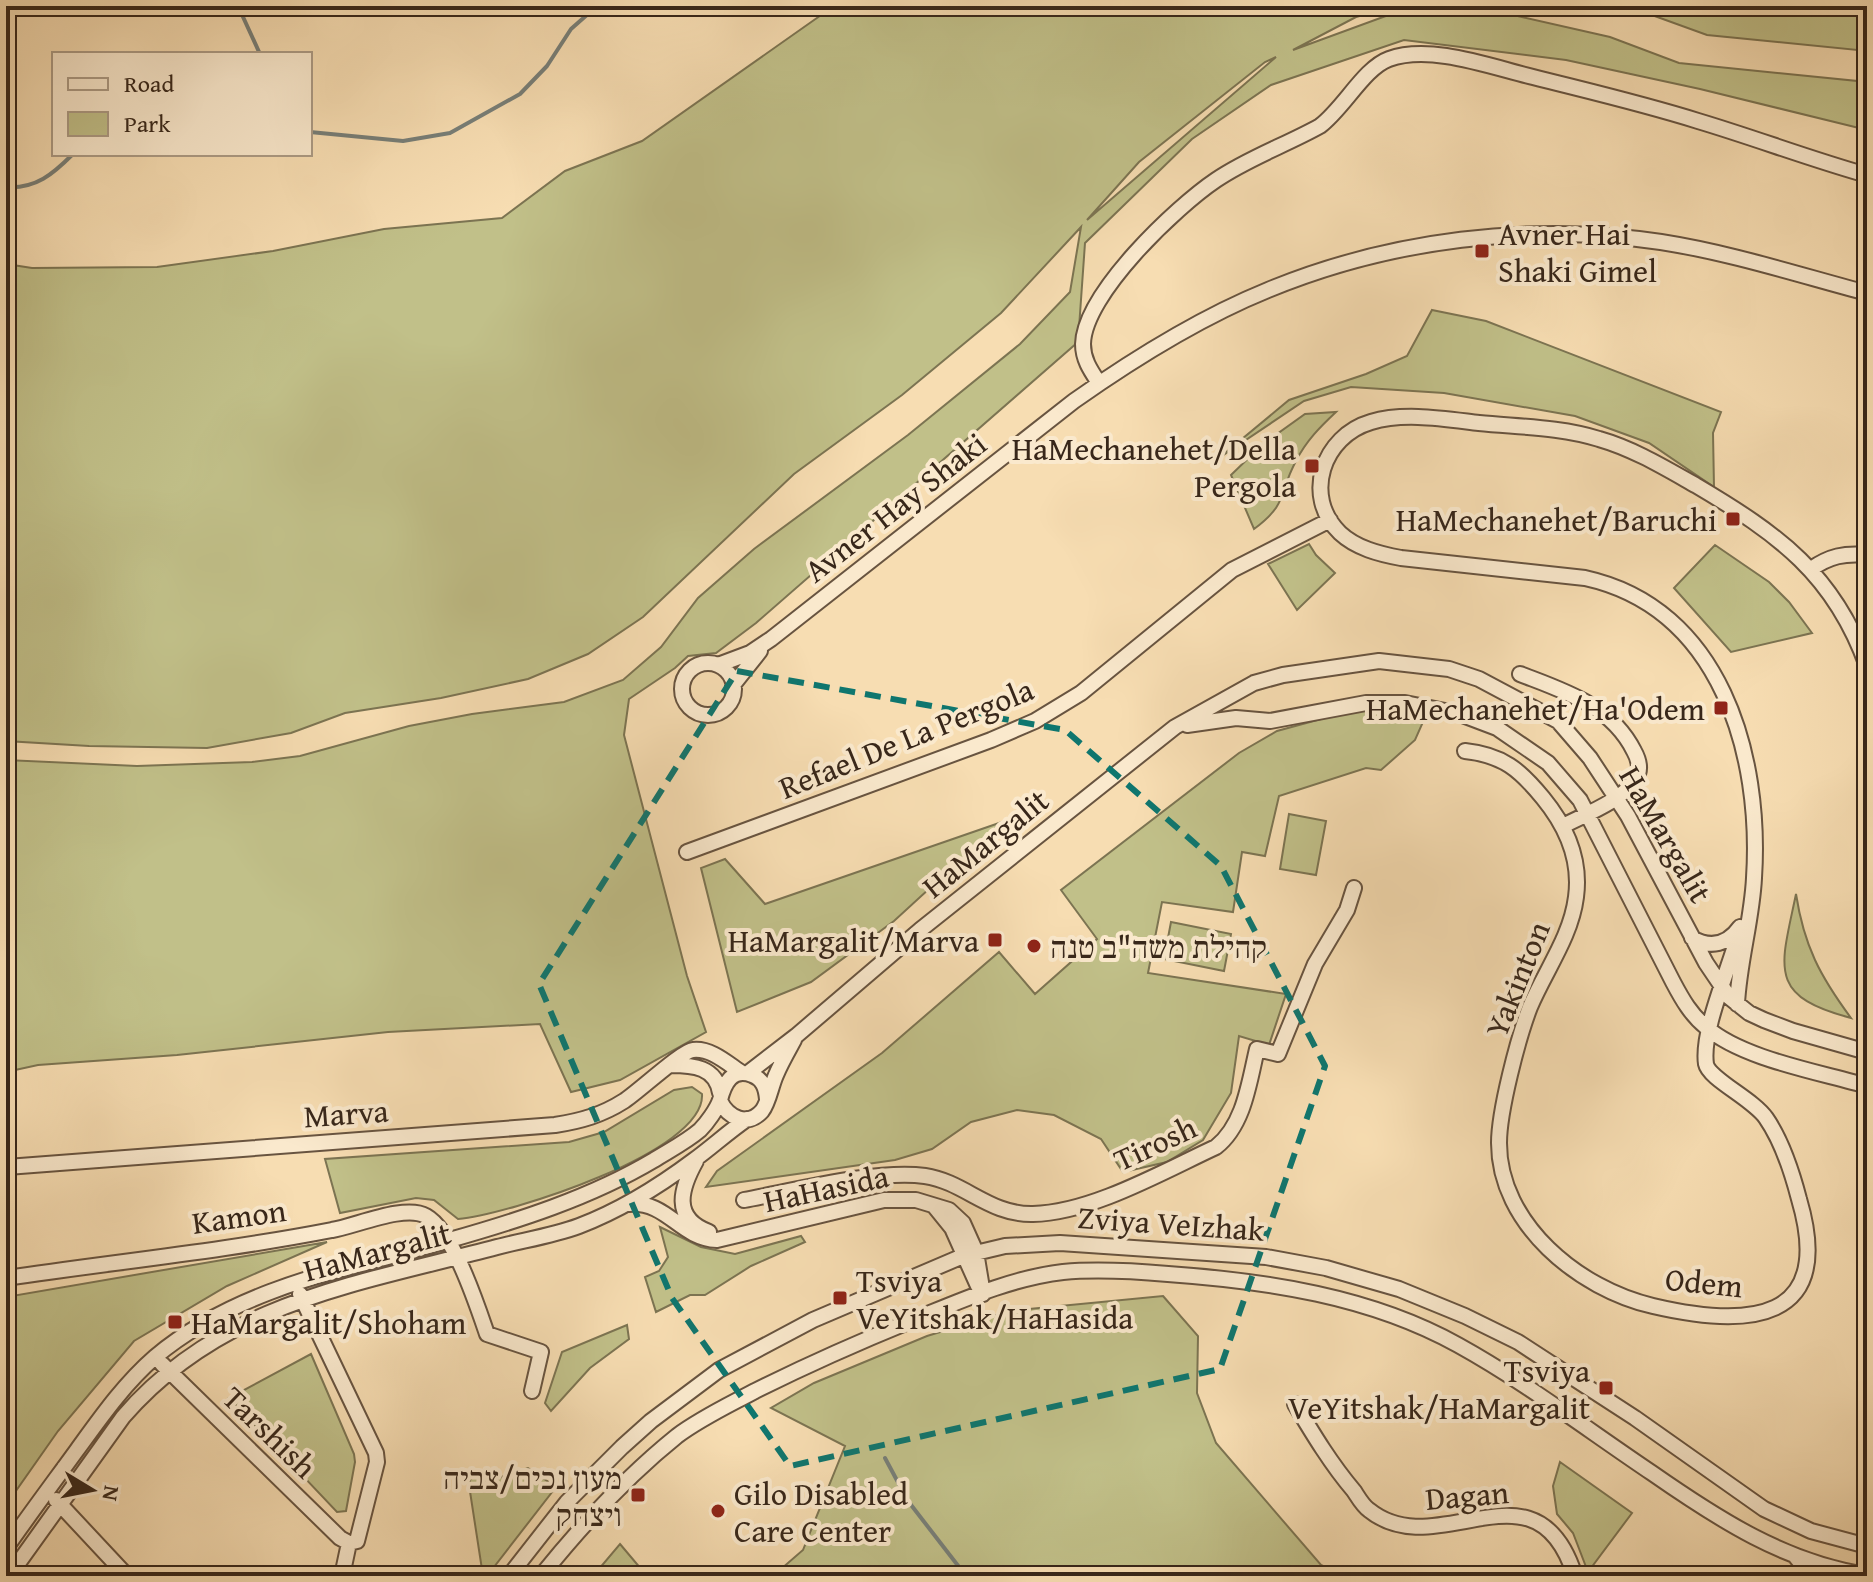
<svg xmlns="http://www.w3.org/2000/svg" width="1873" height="1582" viewBox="0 0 1873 1582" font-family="'Gentium Book Plus','Frank Ruhl Libre',serif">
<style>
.green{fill:#c1c089;stroke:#7c7452;stroke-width:2;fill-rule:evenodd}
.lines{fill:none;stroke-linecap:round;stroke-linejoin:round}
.stream{stroke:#787f78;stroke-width:4}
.minor-casing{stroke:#685440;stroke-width:18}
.minor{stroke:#fae9cd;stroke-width:14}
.marked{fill:none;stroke:#0f766e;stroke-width:6;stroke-dasharray:16 10;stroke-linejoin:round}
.poi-dot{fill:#8f2418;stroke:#fae9cd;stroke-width:3}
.labels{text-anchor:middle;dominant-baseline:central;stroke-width:8;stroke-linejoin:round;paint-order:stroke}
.poi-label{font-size:32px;fill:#38271a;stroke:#fae9cd;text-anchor:end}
.street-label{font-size:32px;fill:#38271a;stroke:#fae9cd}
</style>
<rect width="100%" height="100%" fill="#f7ddb2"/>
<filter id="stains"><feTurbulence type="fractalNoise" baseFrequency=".0025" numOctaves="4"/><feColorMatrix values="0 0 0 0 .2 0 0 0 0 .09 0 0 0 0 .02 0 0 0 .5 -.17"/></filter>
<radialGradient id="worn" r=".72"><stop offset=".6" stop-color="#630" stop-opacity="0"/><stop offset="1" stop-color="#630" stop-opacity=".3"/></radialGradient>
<path class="green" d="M 834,6 L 1395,6 L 1356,17 L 1293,50 L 1413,6 L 1521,6 L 1513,15 L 1610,37 L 1679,63 L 1867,82 L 1867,130 L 1700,89 L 1566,60 L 1404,40 L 1271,85 L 1192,139 L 1085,243 L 1078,342 L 756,623 L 716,653 L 688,656 L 675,668 L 629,699 L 624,735 L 687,976 L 706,1032 L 620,1080 L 571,1092 L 540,1024 L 388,1032 L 177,1055 L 38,1065 L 6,1072 L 6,760 L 137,766 L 252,762 L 300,756 L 409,726 L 472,714 L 564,702 L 623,680 L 661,647 L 698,598 L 754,549 L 908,435 L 1020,344 L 1070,292 L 1081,227 L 1001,313 L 902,395 L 794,474 L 643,617 L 588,654 L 528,679 L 441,698 L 345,713 L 291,733 L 207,748 L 89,746 L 6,741 L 6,264 L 32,268 L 157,267 L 273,251 L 384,229 L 502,218 L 565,171 L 642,141 ZM 1276,57 L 1087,220 L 1139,162 L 1265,62 Z
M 1627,6 L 1867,6 L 1867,51 L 1707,35 Z
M 1432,310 L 1486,321 L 1721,412 L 1713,433 L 1714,487 L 1649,443 L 1575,416 L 1444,393 L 1351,387 L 1304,401 L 1219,458 L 1289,400 L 1366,374 L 1407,356 Z
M 1336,412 C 1320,427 1306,441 1296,461 C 1278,494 1289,503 1254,529 L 1231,475 L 1263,444 L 1305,414 Z
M 1309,544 L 1316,555 L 1335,573 L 1297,610 L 1268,564 Z
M 1715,545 L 1769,582 L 1789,602 L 1812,633 L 1731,652 L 1674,588 Z
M 1366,710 L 1427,713 L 1415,740 L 1381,770 L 1366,768 L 1279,796 L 1265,856 L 1242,852 L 1233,912 L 1162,902 L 1148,973 L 1286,994 L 1269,1045 L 1239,1036 L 1231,1093 L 1203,1140 L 1167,1162 L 1123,1172 L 1101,1139 L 1054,1115 L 1017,1110 L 971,1122 L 932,1149 L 895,1160 L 706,1187 L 717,1171 L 882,1053 L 999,952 L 1035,994 L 1097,939 L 1061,890 L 1239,753 L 1277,731 L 1343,713 Z
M 1289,814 L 1326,821 L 1316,875 L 1280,869 Z
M 1002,822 L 894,921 L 811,982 L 737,1012 L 701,868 L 725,859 L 765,904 Z
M 1796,894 C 1804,946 1820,976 1851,1018 C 1766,996 1781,967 1796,894 Z
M 1171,922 L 1231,934 L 1224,971 L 1164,959 Z
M 692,1087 L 702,1094 C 706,1152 507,1215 458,1219 L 434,1200 L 416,1198 L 340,1213 L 325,1159 L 569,1142 L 604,1132 L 674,1090 Z
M 660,1227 L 701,1247 L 735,1254 L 801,1236 L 805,1242 L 751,1266 L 705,1295 L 690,1295 L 656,1312 L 645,1277 L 659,1271 L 668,1257 Z
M 327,1242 L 227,1286 L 134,1341 L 58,1431 L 6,1505 L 6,1297 Z
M 1163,1296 L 1198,1336 L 1197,1393 L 1216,1443 L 1321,1565 L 1343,1576 L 773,1576 L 803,1550 L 845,1446 L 771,1408 L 814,1383 L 927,1336 L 1009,1311 Z
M 627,1325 L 629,1339 L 590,1368 L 551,1411 L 545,1403 L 562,1352 Z
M 311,1354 L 354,1454 L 355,1462 L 346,1511 L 337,1512 L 229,1398 Z
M 1560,1462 L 1632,1513 L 1588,1572 L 1573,1533 L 1557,1514 L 1553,1486 Z
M 528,1468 L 556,1487 L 487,1576 L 483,1576 L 469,1485 L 472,1472 L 493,1480 Z
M 620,1544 L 647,1576 L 593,1576 Z"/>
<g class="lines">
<path class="stream" d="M 238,6 L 260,54
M 310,132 L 403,141 L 450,133 L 520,94 L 547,66 L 571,29 L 597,6
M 6,187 C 36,189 53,174 73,154
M 885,1458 L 908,1501 L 966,1576"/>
<g class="minor-casing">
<path id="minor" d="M 1099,383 C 1091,371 1083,360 1083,344 C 1084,294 1176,207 1216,180 C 1248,158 1286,145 1320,126 C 1344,108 1364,68 1389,59 C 1431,44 1491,67 1533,77 C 1588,91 1644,104 1698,121 C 1755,138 1810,159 1867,175
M 1811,569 C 1830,556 1844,553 1867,555
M682 689a26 26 0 1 1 52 0a26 26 0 1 1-52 0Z
M 718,665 L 750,653 L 771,639 L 1074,401 C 1135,358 1199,318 1268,290 C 1389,240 1531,222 1661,242 C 1731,253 1799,275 1867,293
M 1520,674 C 1564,691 1611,705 1634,751 C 1639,760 1642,770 1635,780 C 1623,800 1584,815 1563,826
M 733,685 L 760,651
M 1187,725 L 1236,718 L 1270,721 L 1366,703 L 1405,703 L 1460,714 L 1497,728 L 1548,763 L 1580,800 L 1673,982 C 1682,999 1691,1015 1706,1027 C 1742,1059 1820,1072 1867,1086
M 1465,751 C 1503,755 1520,770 1543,798 C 1566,826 1581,860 1576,897 C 1571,937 1545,971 1530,1007 C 1518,1038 1499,1111 1499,1143 C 1499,1224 1579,1289 1653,1306 C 1747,1328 1836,1324 1799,1199 C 1792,1172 1782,1141 1766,1118 C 1753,1099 1709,1079 1706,1064 C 1701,1030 1731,965 1740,929
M 687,852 L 991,740 L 1035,721 L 1081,693 L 1232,570 L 1330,520
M 1692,938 C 1711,949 1728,944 1740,927
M 1737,1004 C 1739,962 1752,920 1754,878 C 1762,755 1721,608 1585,578 L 1401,558 C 1379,554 1356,548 1340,533 C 1302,496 1323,436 1371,422 C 1404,412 1445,419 1479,423 C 1519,427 1561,427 1599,439 C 1634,449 1665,468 1697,486 C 1778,534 1834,574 1867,666
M 671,1065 C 693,1065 716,1067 720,1093
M 748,1073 L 796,1036 L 920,930 L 1175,727 L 1254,683 L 1283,675 L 1379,661 L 1449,669 L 1479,679 L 1558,721 L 1590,758 L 1628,816 L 1706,963 L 1729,997 L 1749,1013 L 1764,1020 L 1793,1031 L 1867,1052
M 720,1101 C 728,1117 747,1128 762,1111 C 769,1102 771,1086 776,1075 C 781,1063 788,1051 794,1040
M 696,1161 C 681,1188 671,1218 709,1232
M 7,1167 L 555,1125 C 581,1121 602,1115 624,1101 C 638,1092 682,1051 693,1050 C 711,1048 727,1063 742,1073
M 744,1200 C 793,1191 878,1169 925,1176 C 965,1182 989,1215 1033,1214 C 1091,1213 1164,1171 1216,1147 C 1244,1125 1249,1083 1257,1049 L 1278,1054 L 1315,964 L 1347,910 L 1354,888
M 629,1204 C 668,1201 679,1238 717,1240 L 884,1200 L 916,1200 L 949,1210 L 963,1223 L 976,1252 L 983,1294
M 935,1207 L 952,1228 L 978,1286
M 6,1278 C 114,1262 224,1251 332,1230 C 356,1226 405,1204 426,1216 C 453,1231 477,1305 487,1334 L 541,1352 L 532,1391
M 162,1364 L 340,1538 L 349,1543 L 357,1541 L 377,1462 L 376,1453 L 300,1294
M 1295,1404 C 1313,1434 1331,1464 1354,1491 C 1358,1497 1363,1506 1369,1510 C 1438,1566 1536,1453 1575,1576
M 56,1500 L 127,1576
M 6,1548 C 29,1515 53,1483 77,1450 C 101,1417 124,1384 155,1357 C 237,1288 345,1269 446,1241 C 517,1221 590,1198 654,1160 C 670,1150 686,1142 700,1130 C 707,1123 717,1109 720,1100 C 724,1084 732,1067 752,1075 C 763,1079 766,1088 767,1099
M 1795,1556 L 1803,1566 L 1805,1576
M 9,1576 L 123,1417 C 222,1302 358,1284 497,1247 C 524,1240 552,1236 579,1226 C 621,1210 658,1187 694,1160 C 712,1147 728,1132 747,1119
M 342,1576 L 349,1543
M 509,1576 L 567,1502 L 622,1447 L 651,1421 L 719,1370 L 813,1320 L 963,1256 L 1005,1246 L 1060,1243 L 1266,1257 L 1326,1268 L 1399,1289 L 1465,1316 L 1518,1342 L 1635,1418 L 1764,1509 L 1811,1531 L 1867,1546
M 541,1576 C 582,1525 626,1477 677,1436 C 701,1418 729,1405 755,1391 C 807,1365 859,1342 913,1320 C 960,1301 1011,1278 1063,1272 C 1097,1269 1133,1271 1168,1274 C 1266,1281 1370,1296 1458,1345 C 1525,1382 1588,1430 1652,1473 C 1718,1519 1786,1563 1867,1575"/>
</g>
<use href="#minor" class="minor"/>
</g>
<path class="marked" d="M 737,671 L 1065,730 L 1221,866 L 1325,1066 L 1220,1369 L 790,1466 L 672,1298 L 539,984 Z"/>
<g class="poi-dot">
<rect x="1474" y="243" width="16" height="16" rx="4"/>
<rect x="1304" y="458" width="16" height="16" rx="4"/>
<rect x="1725" y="511" width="16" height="16" rx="4"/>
<rect x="1713" y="700" width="16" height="16" rx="4"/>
<rect x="987" y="932" width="16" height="16" rx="4"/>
<circle cx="1034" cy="946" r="8"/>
<rect x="832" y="1290" width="16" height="16" rx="4"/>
<rect x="167" y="1314" width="16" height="16" rx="4"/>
<rect x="1598" y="1380" width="16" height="16" rx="4"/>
<rect x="630" y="1487" width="16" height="16" rx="4"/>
<circle cx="718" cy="1511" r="8"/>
</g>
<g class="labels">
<g class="poi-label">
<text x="1498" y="233" text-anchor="start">Avner Hai<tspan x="1498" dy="37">Shaki Gimel</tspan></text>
<text x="1296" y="448">HaMechanehet/Della<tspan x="1296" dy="37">Pergola</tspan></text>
<text x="1717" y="519">HaMechanehet/Baruchi</text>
<text x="1705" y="708">HaMechanehet/Ha'Odem</text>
<text x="979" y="940">HaMargalit/Marva</text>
<text x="1050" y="946" text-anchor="start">קהילת משה"ב טנה</text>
<text x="856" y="1280" text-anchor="start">Tsviya<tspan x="856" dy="37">VeYitshak/HaHasida</tspan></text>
<text x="191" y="1322" text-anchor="start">HaMargalit/Shoham</text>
<text x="1590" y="1370">Tsviya<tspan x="1590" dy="37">VeYitshak/HaMargalit</tspan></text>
<text x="622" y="1477">מעון נכים/צביה<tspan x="622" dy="37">ויצחק</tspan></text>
<text x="734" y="1493" text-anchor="start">Gilo Disabled<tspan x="734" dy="37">Care Center</tspan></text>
</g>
<g class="street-label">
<text transform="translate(895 507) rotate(-38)">Avner Hay Shaki</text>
<text transform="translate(906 738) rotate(-22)">Refael De La Pergola</text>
<text transform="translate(1666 834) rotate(60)">HaMargalit</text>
<text transform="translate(985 843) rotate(-39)">HaMargalit</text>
<text transform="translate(1517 979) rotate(-68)">Yakinton</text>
<text transform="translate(346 1113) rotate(-4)">Marva</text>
<text transform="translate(1155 1143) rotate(-25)">Tirosh</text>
<text transform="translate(826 1188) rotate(-12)">HaHasida</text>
<text transform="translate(239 1216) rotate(-8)">Kamon</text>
<text transform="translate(1171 1223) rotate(4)">Zviya VeIzhak</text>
<text transform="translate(377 1251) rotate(-15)">HaMargalit</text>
<text transform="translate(1704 1282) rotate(6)">Odem</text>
<text transform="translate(270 1432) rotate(44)">Tarshish</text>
<text transform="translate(1467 1495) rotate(-5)">Dagan</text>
</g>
</g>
<rect width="1873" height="1582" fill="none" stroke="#f7ddb2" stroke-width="32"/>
<rect x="8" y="8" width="1857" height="1566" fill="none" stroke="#38271a" stroke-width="4"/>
<rect x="16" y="16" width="1841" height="1550" fill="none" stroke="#38271a" stroke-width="2"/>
<rect x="52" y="52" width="260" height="104" fill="#fae9cd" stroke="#ac9b85" stroke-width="2"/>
<rect x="68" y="78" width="40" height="12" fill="#fae9cd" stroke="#ac9b85" stroke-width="2"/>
<text x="124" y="92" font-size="24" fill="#38271a">Road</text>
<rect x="68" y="112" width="40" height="24" fill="#c1c089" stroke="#ac9b85" stroke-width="2"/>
<text x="124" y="132" font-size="24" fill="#38271a">Park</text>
<g transform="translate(92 1490) rotate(100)" stroke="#fae9cd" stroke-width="6" paint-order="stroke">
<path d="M0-6L14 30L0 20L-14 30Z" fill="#38271a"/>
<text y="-12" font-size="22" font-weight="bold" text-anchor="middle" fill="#38271a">N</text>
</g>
<rect width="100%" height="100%" filter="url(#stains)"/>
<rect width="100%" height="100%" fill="url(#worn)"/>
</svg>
